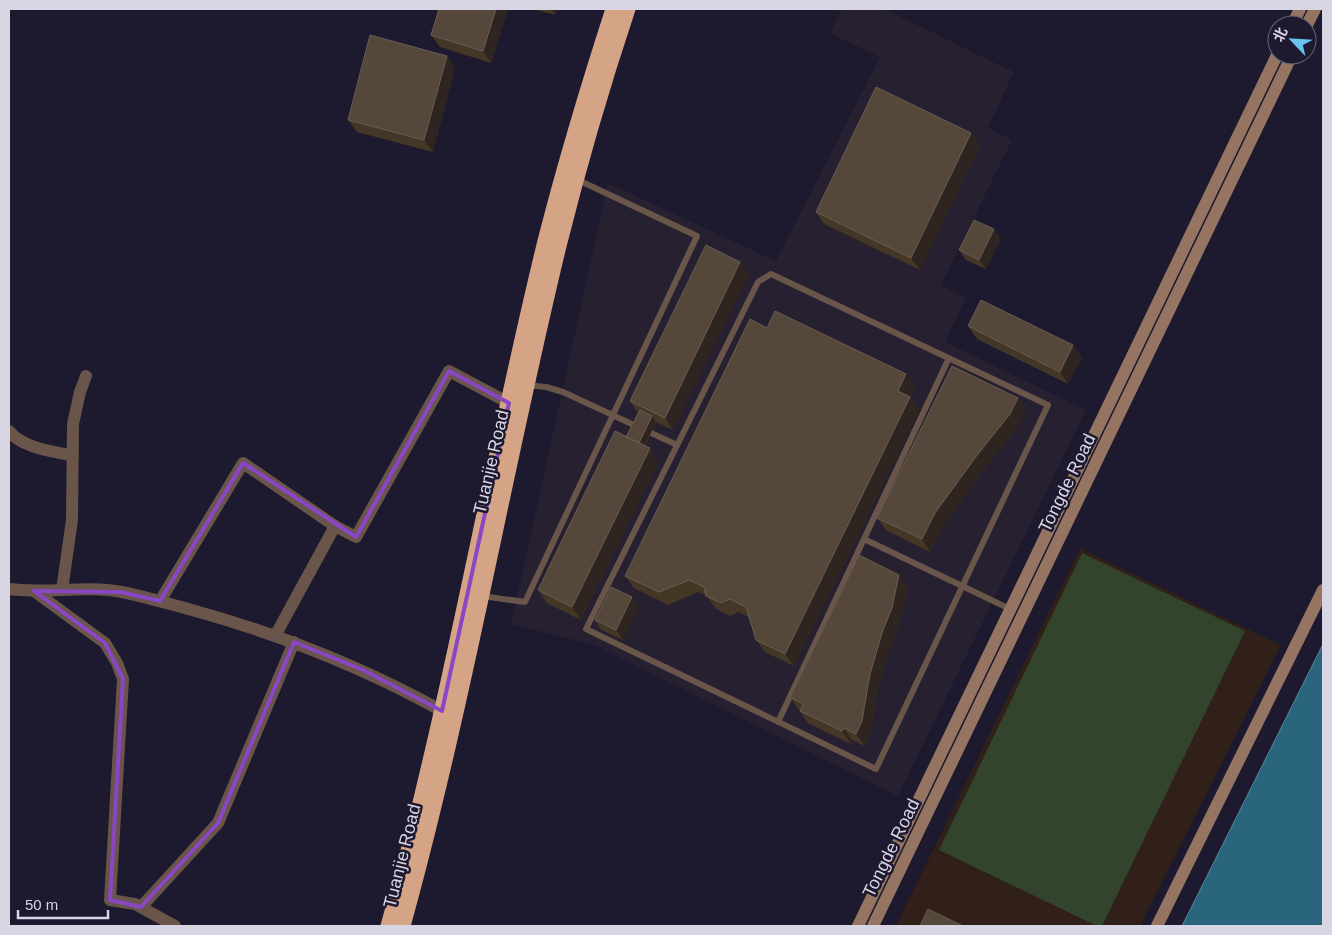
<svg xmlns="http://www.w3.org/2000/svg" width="1332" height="935" viewBox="0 0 1332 935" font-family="Arial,'Noto Sans SC',sans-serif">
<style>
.commercial{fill:#272030}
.education{fill:#311f1a}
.green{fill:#32442c}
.water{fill:#29667d;stroke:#5e889c}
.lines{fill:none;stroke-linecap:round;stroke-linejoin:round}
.lane{stroke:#695549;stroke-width:6}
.street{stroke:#695549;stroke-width:12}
.secondary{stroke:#957562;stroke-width:12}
.highway{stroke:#d5a486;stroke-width:15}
.wall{fill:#453725}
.shaded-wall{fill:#2e2420}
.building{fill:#55483a;stroke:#695e54}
.marked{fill:none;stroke:#8946c5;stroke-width:4;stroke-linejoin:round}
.labels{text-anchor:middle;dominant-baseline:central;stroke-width:5;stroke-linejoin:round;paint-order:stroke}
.street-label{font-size:18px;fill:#d8d6e4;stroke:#1d192e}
</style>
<rect width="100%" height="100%" fill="#1d192e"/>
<path class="commercial" d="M 842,9 L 884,9 L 1014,72 L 988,128 L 1012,140 L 941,285 L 966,298 L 945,342 L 1086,410 L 898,796 L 594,645 L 511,624 L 608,183 L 776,261 L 880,57 L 830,33 Z"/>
<path class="education" d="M 1080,548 L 1281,645 L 1140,926 L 896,926 Z"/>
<path class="green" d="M 1082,553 L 1245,631 L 1102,926 L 1097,926 L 939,850 Z"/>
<path class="water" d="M 1323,644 L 1323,926 L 1182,926 Z"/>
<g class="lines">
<path class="lane" d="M 771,274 L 1048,405 L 876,769 L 586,629 L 758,282 Z
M 527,385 L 546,387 L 563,392 L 677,445
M 864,539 L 1010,609
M 482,596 L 525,602 L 697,236 L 578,180
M 778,722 L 949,358"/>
<path class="street" d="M 9,431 C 22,448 53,451 73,456
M 9,589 C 46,594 85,585 122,592 C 146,597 169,604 192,610 C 279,634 363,667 442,711
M 62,590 L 72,520 L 73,424 L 80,392 L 86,376
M 34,591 L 105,643 L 117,663 L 123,679 L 110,900 L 135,904 L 175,926
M 160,601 L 243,463 L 335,526 L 356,537 L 449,371 L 509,403
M 275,636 L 335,526
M 141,907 L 218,823 L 294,642"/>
<path class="secondary" d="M 1292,25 L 1300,9
M 1307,25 L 1315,9
M 858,926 L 1277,55
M 873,926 L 1292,55
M 1157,926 L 1323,590"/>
<path class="highway" d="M 388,926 C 451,700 489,469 545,241 C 565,163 588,86 613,9
M 403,926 C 465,702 504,472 559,246 C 579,166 602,87 628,9"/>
</g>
<path class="wall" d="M 439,9 L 508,9 L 491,63 L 440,47 L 431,35 Z
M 533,9 L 557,9 L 555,15 Z
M 455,68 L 433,152 L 357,132 L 348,120 Z
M 971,133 L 980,145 L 920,270 L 824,224 L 816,212 Z
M 1001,239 L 986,269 L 966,260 L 959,250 Z
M 740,262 L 749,275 L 673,430 L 656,422 L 645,446 L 658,461 L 581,620 L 547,603 L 538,590 L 626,437 L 638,413 L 630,401 Z
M 968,326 L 1073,345 L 1082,358 L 1068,384 L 977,339 Z
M 767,328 L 915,387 L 910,397 L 919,410 L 794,666 L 765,652 L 756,640 L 749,617 L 738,612 L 730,616 L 715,608 L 707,596 L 698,592 L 668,605 L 634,588 L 625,576 Z
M 1026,410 L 1018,426 L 986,467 L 944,525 L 930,552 L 886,530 L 877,518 Z
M 908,588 L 900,620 L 892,642 L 878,687 L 871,733 L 865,746 L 852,740 L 851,744 L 808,723 L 800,711 L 800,710 L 799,710 L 790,697 Z
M 632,597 L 639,607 L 623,640 L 601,630 L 595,620 Z"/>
<path class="shaded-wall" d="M 496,9 L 508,9 L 491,63 L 483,51 Z
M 551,9 L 557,9 L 555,15 Z
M 447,56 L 455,68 L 433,152 L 424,140 Z
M 971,133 L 980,145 L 920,270 L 911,258 Z
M 994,229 L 1001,239 L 986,269 L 979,260 Z
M 740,262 L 749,275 L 673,430 L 665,418 Z
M 1073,345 L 1082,358 L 1068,384 L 1060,372 Z
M 906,374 L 915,387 L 906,404 L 898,391 Z
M 910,397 L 919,410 L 794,666 L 785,654 Z
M 1018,398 L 1026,410 L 1018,426 L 986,467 L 944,525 L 930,552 L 922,539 L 935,513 Z
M 652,416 L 656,422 L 641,452 L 637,446 Z
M 650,448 L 658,461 L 581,620 L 572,607 Z
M 899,575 L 908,588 L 900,620 L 892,642 L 878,687 L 871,733 L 865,746 L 856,734 L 870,674 Z
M 632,597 L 639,607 L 623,640 L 616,630 Z
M 844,728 L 852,740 L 851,744 L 842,731 Z"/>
<path class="building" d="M 439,9 L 496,9 L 483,51 L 431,35 Z
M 370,35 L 447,56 L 424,140 L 348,120 Z
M 876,87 L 971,133 L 911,258 L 816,212 Z
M 974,220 L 994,229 L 979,260 L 959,250 Z
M 706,245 L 740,262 L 665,418 L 630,401 Z
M 981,300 L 1073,345 L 1060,372 L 968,326 Z
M 775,311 L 906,374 L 898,391 L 910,397 L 785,654 L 756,640 L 746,607 L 730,599 L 721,603 L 706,596 L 704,587 L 689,580 L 659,592 L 625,576 L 750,319 L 767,328 Z
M 952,366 L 1018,398 L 1010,414 L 978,454 L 935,513 L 922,539 L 877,518 Z
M 640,410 L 652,416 L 639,443 L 626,437 Z
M 615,431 L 650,448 L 572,607 L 538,590 Z
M 859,555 L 899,575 L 892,608 L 883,630 L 870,674 L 862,721 L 856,734 L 844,728 L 842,731 L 800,711 L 803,704 L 790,697 Z
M 611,587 L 632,597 L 616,630 L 595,620 Z
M 928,909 L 963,926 L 920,926 Z"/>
<path class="marked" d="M 449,371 L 509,403 L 442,711 L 363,670 L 294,642 L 218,823 L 141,907 L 110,900 L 123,679 L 105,643 L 34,591 L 121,592 L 160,601 L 243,463 L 356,537 Z"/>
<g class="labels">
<g class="street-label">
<text transform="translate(491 462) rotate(-77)">Tuanjie Road</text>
<text transform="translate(1067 483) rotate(-64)">Tongde Road</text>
<text transform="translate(891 848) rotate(-64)">Tongde Road</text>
<text transform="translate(402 856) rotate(-76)">Tuanjie Road</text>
</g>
</g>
<rect width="1332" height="935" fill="none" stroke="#d8d6e4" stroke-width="20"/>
<g transform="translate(1292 40) rotate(295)"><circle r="24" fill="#1d192e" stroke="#686577"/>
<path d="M0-4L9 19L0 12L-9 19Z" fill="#6ac3f1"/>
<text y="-8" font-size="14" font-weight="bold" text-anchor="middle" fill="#d8d6e4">北</text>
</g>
<path d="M18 910v8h90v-8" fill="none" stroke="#d8d6e4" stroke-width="2.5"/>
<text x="25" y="910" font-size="15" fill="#d8d6e4" stroke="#1d192e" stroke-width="4" paint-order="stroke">50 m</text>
</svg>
